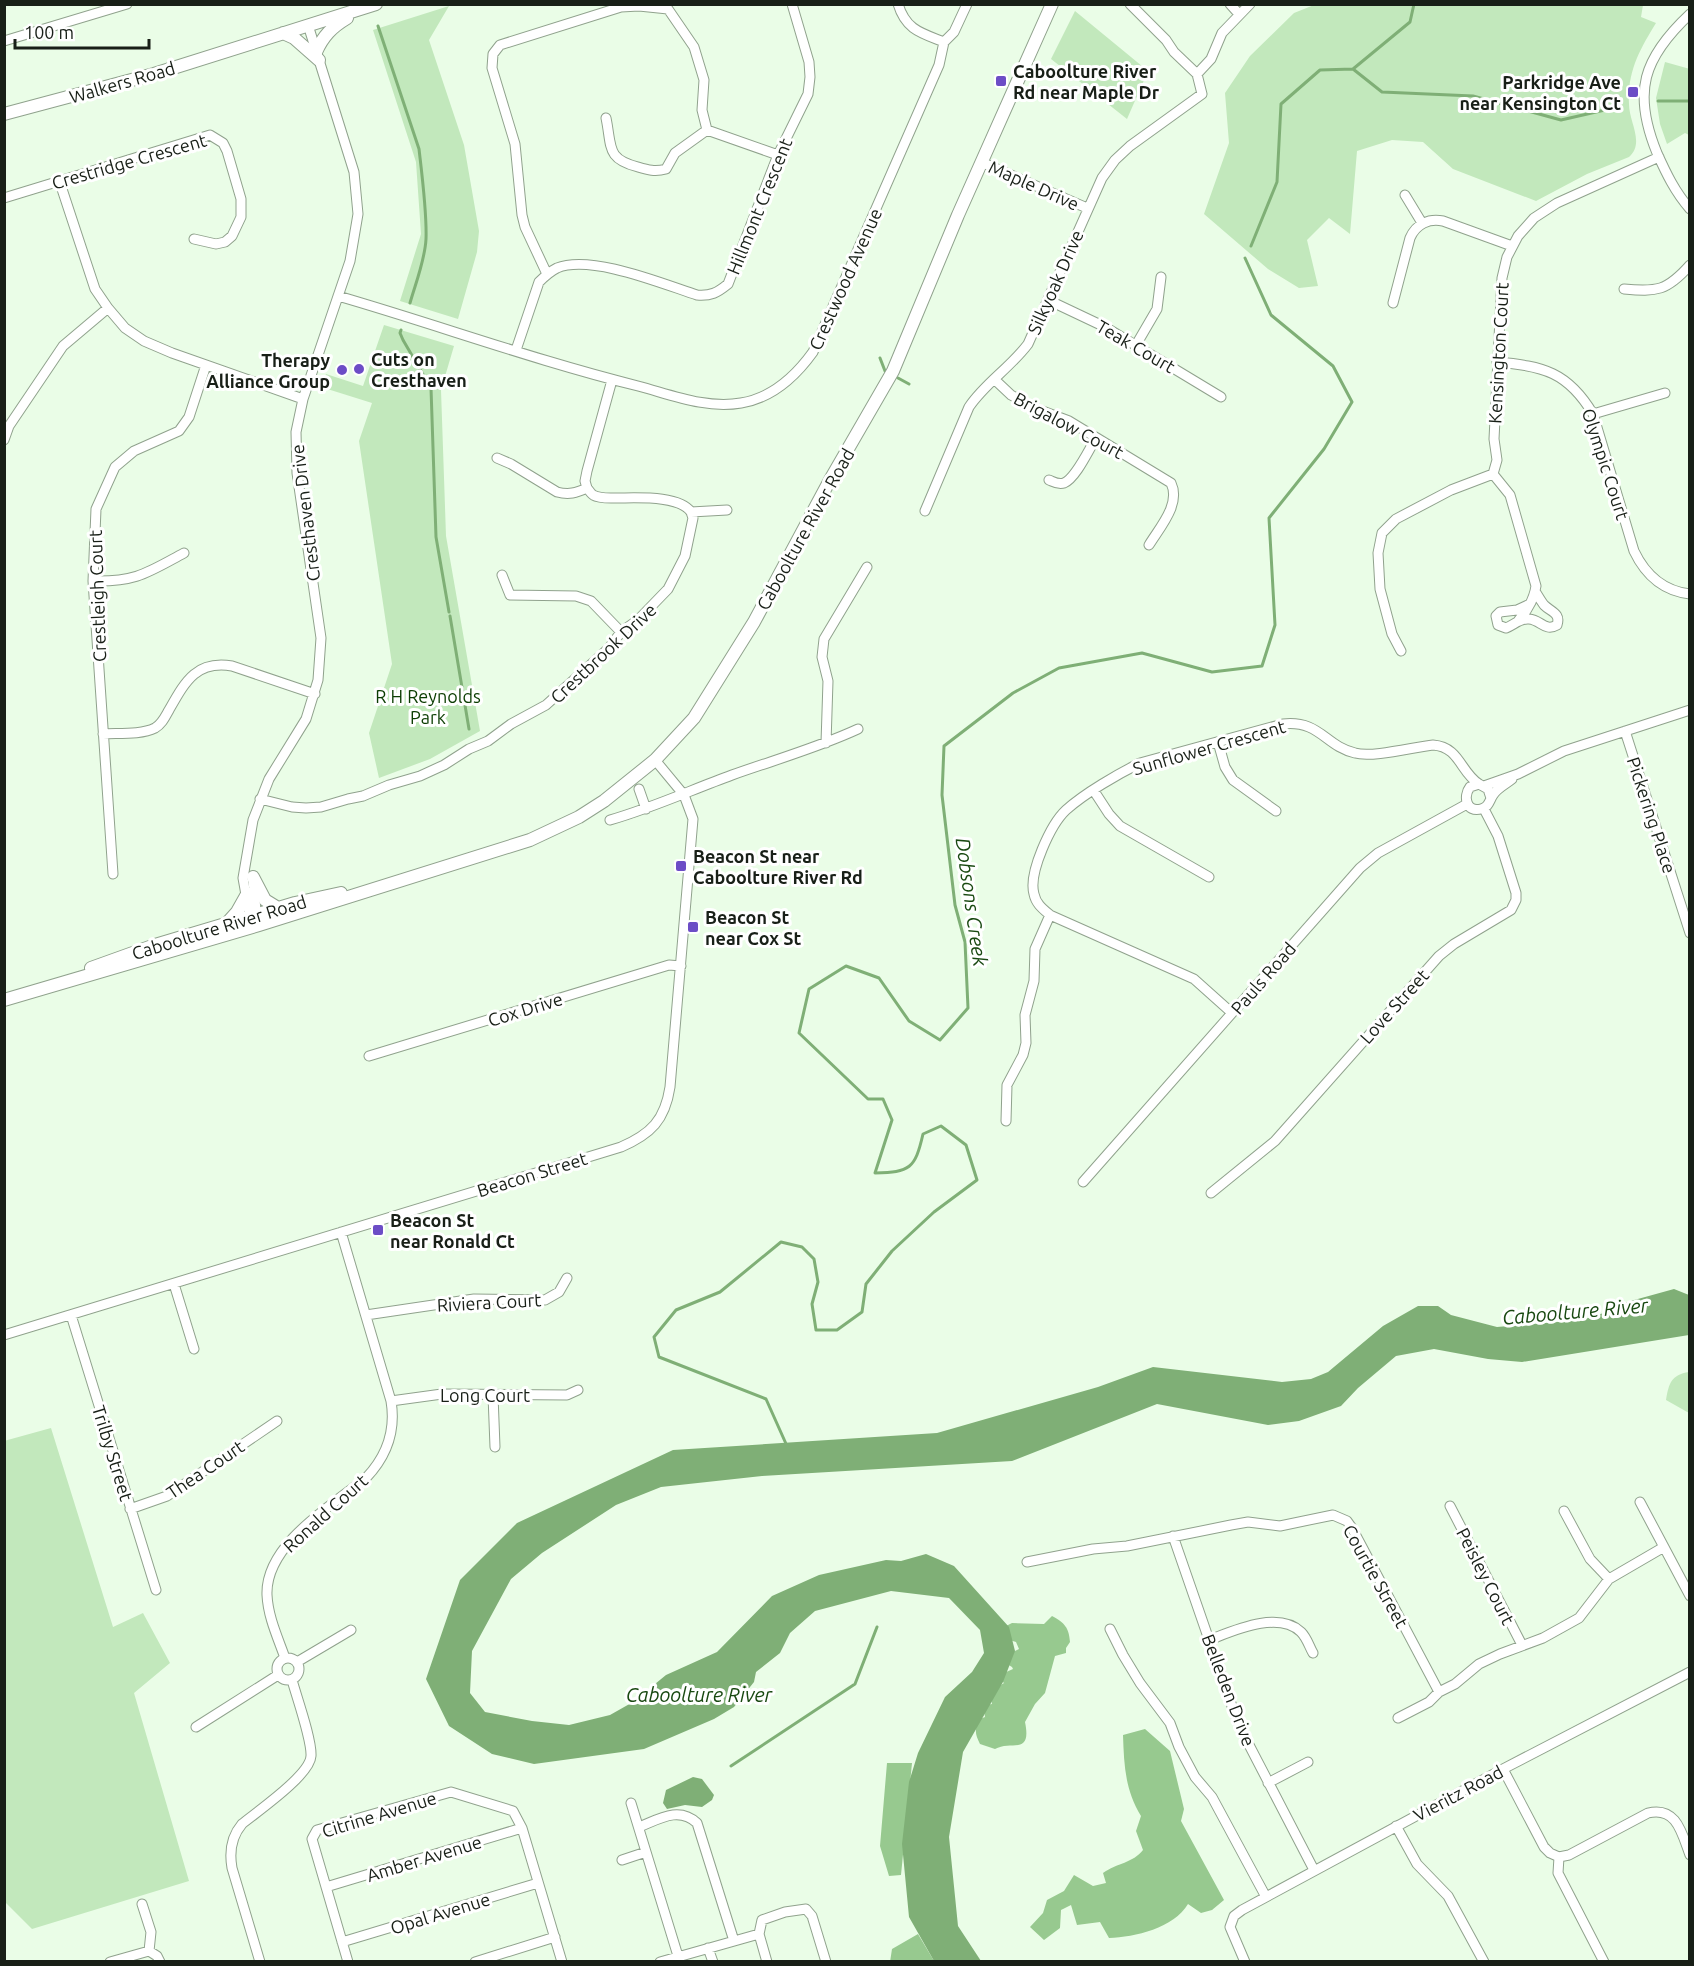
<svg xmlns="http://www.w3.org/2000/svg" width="1694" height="1966" viewBox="0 0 1694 1966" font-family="Ubuntu,sans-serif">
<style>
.green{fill:#c2e8bc}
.forest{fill:#97c98f}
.water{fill:#7faf76}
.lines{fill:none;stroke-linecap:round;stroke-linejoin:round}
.stream{stroke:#7faf76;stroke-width:3}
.street-casing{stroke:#90a28d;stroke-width:11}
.secondary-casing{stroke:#90a28d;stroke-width:14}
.street{stroke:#fff;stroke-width:9}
.secondary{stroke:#fff;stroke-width:12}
.poi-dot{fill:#6c4dc6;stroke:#fff;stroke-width:2}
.labels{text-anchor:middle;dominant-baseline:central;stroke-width:6;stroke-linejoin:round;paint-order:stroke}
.poi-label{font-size:18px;font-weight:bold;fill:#181f17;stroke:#fff;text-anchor:start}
.street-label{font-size:18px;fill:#181f17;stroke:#fff}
.park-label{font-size:18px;fill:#0b3d02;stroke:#fff}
.water-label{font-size:20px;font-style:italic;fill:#194911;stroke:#fff}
</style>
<rect width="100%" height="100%" fill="#eafde7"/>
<path class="green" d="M 1314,5 L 1643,5 L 1641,17 L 1656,23 C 1640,49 1627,72 1629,104 C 1629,122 1645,143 1629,157 L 1587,174 L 1536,201 L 1453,169 L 1423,142 L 1392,140 L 1357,151 L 1350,234 L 1329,218 L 1307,240 L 1318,286 L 1299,288 L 1268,269 L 1204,214 L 1229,143 L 1225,93 L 1250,56 L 1294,13 Z
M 449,6 L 429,40 L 464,145 L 479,231 L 477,252 L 458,319 L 400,301 L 421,234 L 416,162 L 373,30 Z
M 1075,11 L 1148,71 L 1127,119 L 1051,59 Z
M 1665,62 L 1690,69 L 1689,135 L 1685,133 L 1667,144 L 1660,124 L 1656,98 Z
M 384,325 L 454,346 L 441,390 L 446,536 L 480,731 L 430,759 L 379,778 L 369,733 L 392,664 L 359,441 L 372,403 L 321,387 L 326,374 L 363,386 Z
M 1689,1372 L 1690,1372 L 1689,1413 L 1666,1400 C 1669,1383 1671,1375 1689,1372 Z
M 51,1428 L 113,1627 L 143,1613 L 170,1663 L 134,1693 L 189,1881 L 32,1929 L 5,1902 L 4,1441 Z"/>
<path class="forest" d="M 1052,1616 C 1065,1623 1069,1628 1070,1642 L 1066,1648 L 1066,1653 L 1055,1656 L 1045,1693 L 1035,1704 L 1025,1722 C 1032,1756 1011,1740 995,1749 L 980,1744 C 975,1734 974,1729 980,1719 L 985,1717 L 984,1710 L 986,1705 L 992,1704 L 991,1698 L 996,1688 L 1004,1683 L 1001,1680 L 1004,1673 L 1013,1669 L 1012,1667 L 1007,1664 L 1009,1654 L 1019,1649 L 1016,1642 L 1003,1638 L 1002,1628 L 1012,1623 L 1044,1624 Z
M 1145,1729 L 1170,1751 L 1184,1809 L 1181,1821 L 1224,1900 L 1212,1910 L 1201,1913 L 1188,1904 C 1174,1928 1135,1937 1109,1938 L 1100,1922 L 1077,1925 L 1071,1905 L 1061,1910 L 1060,1928 L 1044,1940 L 1030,1927 L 1043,1913 L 1047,1900 L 1064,1891 L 1074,1875 L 1093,1886 L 1106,1883 L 1103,1873 C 1117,1863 1133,1863 1143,1850 L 1136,1831 L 1141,1816 C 1125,1790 1124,1765 1123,1735 Z
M 887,1763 L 912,1763 L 901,1875 L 889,1876 L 880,1846 Z
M 918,1934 L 934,1961 L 890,1962 L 892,1949 Z"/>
<path class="water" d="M 1674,1289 L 1689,1295 L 1689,1335 L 1522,1362 L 1488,1359 L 1434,1349 L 1396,1356 L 1358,1388 L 1341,1406 L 1299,1421 L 1268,1425 L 1157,1404 L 1012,1461 L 762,1476 L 661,1487 L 616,1505 L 542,1553 L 511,1579 L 472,1651 L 470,1693 L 485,1712 L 532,1721 L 569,1725 L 610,1715 L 633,1702 L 666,1675 L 717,1652 L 772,1596 L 819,1575 L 886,1560 L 901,1561 L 926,1554 L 954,1566 L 1009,1627 L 1015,1651 L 1003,1682 L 963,1752 L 949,1837 L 958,1926 L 981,1961 L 934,1961 L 909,1917 L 902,1844 L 909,1782 L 918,1753 L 945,1697 L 972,1672 L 984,1653 L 980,1630 L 949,1598 L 891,1591 L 815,1611 L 790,1633 L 780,1653 L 756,1672 L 754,1682 L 734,1707 L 714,1719 L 644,1749 L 534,1764 L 492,1754 L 449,1726 L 426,1679 L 460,1580 L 517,1523 L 673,1450 L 937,1433 L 1098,1387 L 1153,1367 L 1282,1382 L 1311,1379 L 1328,1372 L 1383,1326 L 1418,1306 L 1438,1306 L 1451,1315 L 1497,1327 L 1582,1320 L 1616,1309 L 1627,1302 Z
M 693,1777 L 702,1779 L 714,1795 L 712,1800 L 702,1807 L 685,1805 L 667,1809 L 663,1803 L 666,1790 Z"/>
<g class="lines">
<path class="stream" d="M 378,26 L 419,149 C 422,175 427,213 426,239 C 425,260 416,282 410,303
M 1353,69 L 1382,92 L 1473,96 L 1561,120 L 1618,107
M 1658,101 L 1690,101
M 1251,246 L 1277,182 L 1281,104 L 1320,70 L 1353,69 L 1410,22 L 1414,4
M 401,330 L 400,333 L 403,340 L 431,388 L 436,537 L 449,612
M 880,358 L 885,371
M 898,378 L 909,384
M 450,616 L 469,729
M 787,1446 L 766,1399 L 659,1357 L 654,1337 L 676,1310 L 720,1292 L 781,1242 L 802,1247 L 814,1259 L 818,1282 L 812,1304 L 816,1330 L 837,1330 L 862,1312 L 866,1284 L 892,1251 L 934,1212 L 977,1180 L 966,1145 L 941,1126 L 923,1134 C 915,1169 910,1172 875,1173 L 892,1120 L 883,1099 L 868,1099 L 799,1033 L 809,989 L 846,966 L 879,978 L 909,1021 L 940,1040 L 968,1008 L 965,942 L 955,905 L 942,795 L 944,746 L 1013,693 L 1059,668 L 1142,653 L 1212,672 L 1262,666 L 1275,625 L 1269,518 L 1324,449 L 1352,402 L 1333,366 L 1271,315 L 1245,258
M 731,1766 L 855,1684 L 877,1627"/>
<g class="street-casing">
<path id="street" d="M 898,4 C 906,30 921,33 944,42
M 1130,4 L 1166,40 L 1174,52 L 1197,74 L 1211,59 L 1222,33 L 1250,4
M 1230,4 L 1239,14
M 1690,14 C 1643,58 1632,92 1657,153 C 1666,173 1675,192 1690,209
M 4,41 L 127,4
M 606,118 C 612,147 606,159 638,167 C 648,170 655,172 666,169 L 675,153 L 707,130
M 981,162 L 1087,208
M 59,180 L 95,289 L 108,308 L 125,328 L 144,341 L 172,353 L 303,399
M 1405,195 L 1422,223
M 4,198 L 210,135 L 223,143 L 227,151 L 241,199 L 241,217 L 232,236 L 225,242 L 216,244 L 194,239
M 547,274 L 525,227 L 522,215 L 515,144 L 492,68 L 493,54 L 500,45 L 621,7 L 639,6 L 668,9 L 694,47 L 704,80 L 702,110 L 707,130 L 778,155
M 1624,289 C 1657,292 1667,291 1690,265
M 338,296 C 438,325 537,361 638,386 C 672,395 706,409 741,403 C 772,398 795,377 813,352 L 939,65 L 944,42 L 954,32 L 967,4
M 1048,300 L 1105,327 L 1221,397
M 1393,303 L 1410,238 C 1416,224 1429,218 1443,221 L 1512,246
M 1136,345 L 1157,309 L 1161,277
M 516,350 L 539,282 C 544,277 549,272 557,268 C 591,254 663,284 697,295 C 711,296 717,293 728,284 L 778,155 L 808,94 L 810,77 L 809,62 L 792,4
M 1497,362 C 1543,366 1568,372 1593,414 L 1634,551 C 1645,574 1663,591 1690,594
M 994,379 L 1011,395 L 1037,409 L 1069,421 L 1171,483 C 1181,504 1160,527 1149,545
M 1593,414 L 1665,393
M 4,440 L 9,426 L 63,346 L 108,308
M 497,458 L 511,464 L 557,492 C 569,495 576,493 587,488 C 588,489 592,495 593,495 C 600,499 610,498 617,498 C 637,498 679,495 691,512 L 727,510
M 1049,480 C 1054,482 1058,485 1064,483 C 1076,478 1089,449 1096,438
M 587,488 L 585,481 L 587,471 L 612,380
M 925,511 L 969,407 C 985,383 1010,368 1028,344 L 1102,178 L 1115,160 L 1130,146 L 1202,94 L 1197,74
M 502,575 L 510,595 L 576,596 L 591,601 L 621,632
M 93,581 C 136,582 147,573 184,553
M 1530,604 L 1517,610 L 1500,612 L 1496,616 L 1498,625 L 1506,628 C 1514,625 1520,618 1529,619 C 1541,620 1545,632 1557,625 C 1561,613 1551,612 1544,605 C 1541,601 1538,596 1535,591
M 1518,621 C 1527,611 1534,600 1536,586 L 1510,495 L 1493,474 L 1497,460 L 1494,439 L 1502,278 L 1507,257 L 1518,236 L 1534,218 L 1557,203 L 1659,157
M 1401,651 L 1392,634 L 1380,589 L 1378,553 L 1382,533 L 1396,519 L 1451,490 L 1493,474
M 1625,731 L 1690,933
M 103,734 C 118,733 141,735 155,728 C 162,724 165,717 169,710 C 185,682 196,660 232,666 L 315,694
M 1218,742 L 1225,767 L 1233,780 L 1276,811
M 826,743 L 828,681 L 822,657 L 824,639 L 867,567
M 1484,786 L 1518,774 L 1564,751 L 1690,710
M 639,789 L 646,809
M 1094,791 L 1109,814 L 1120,826 L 1209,877
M 1491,798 L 1488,789 L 1479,784 L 1470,787 C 1463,796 1466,813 1481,809 C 1489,807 1489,801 1493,795 C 1497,788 1506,784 1512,779
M 260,799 L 292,807 L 306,808 L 321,807 L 348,799 L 363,796 L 389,785 L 420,776 L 444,765 L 469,749 L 488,741 L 511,724 L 546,705 L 609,648 L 621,632 L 638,620 L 668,589 L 685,556 L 693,518 L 691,512
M 610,820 C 652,808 691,790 732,775 C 774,760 817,748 858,729
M 113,874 L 93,581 L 96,509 L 115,467 L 134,451 L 179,431 L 189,417 L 206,365
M 253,880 L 257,920
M 251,923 L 243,878 L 253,820 L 269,779 L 306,719 L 318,680 L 321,638 L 297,473 L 296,432 L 303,399 L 350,261 L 358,214 L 354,172 L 308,25
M 1232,1013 L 1194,979 L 1050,915 C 1043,909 1036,904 1034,894 C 1028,873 1051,824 1066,810 C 1085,793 1118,774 1140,763 L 1283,724 C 1320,720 1325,746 1355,753 C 1372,758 1414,747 1433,745 C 1460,747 1460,772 1479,784
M 369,1056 L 669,965 L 681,966
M 1006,1121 L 1007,1085 L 1023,1055 L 1026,1043 L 1025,1015 L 1034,981 L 1035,949 L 1050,915
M 1083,1182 L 1360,868 L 1378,853 L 1467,804
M 1211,1193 L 1275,1141 L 1439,956 L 1454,944 L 1511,910 L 1516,900 L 1516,893 L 1498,836 L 1484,809
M 174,1284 L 194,1349
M 71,1315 L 156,1590
M 366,1315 L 474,1299 L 545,1300 L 559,1292 L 567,1278
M 4,1335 L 621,1147 C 651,1134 665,1120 670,1087 L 693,819 L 684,795 L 655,760
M 493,1395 L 495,1447
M 391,1401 L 442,1394 L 567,1395 L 578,1390
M 1640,1502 L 1690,1596
M 1450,1506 L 1522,1645
M 130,1509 L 167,1496 L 277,1421
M 1564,1511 L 1590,1559 L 1609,1579
M 1173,1536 L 1234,1712 L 1247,1741 L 1314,1870
M 1027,1562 L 1093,1549 L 1127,1546 L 1231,1525 L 1248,1522 L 1280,1526 L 1333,1515 L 1347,1521 L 1352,1528 L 1439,1692
M 1110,1629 L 1123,1655 L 1140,1683 L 1170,1723 L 1179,1747 L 1195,1777 L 1212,1797 L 1266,1897
M 1209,1640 C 1233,1631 1278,1610 1301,1632 C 1307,1638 1309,1646 1313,1653
M277 1669a11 11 0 1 1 22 0a11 11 0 1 1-22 0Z
M 285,1658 C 278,1638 268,1617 267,1595 C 265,1545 331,1506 366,1478 C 387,1456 396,1431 391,1401 L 341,1232
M 297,1662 L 351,1630
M 1398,1718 L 1429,1702 L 1439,1692 L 1455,1684 L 1479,1664 L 1500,1654 L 1543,1638 L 1579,1618 L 1609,1579 L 1664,1547
M 196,1727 L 278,1675
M 1503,1769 L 1544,1847 L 1550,1853 L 1559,1857
M 1268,1783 L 1308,1762
M 631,1803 L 678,1956
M 1396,1826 L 1417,1864 L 1448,1896 L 1484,1962
M 639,1827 C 659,1819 679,1806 697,1823 L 734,1941
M 1559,1857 L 1569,1855 L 1648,1813 C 1677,1806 1682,1834 1690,1855
M 1559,1857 L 1558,1873 L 1604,1962
M 622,1860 L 646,1852
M 326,1887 L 522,1828
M 142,1904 L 151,1932 L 149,1951
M 342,1942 L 538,1883
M 708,1948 L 713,1962
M 110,1962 L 149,1951 L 157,1956 L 160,1962
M 260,1962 L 232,1868 C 229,1851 231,1837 242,1824 C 258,1811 310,1775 311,1756 C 312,1740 297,1698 292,1680
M 348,1962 L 312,1839 L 317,1830 L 451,1792 L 513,1811 L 522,1828 L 562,1962
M 475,1962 L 555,1937
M 660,1962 L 759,1934
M 767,1962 L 759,1934 L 762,1920 L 785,1912 L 806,1909 L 812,1916 L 826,1962
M 1245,1962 L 1230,1927 L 1234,1916 L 1242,1910 L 1503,1769 L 1690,1672"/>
</g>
<g class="secondary-casing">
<path id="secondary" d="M 283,33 L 294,38 L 319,60
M 316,52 C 323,36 332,27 347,18
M 4,114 L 154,74 L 376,4
M 253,877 L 265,900 L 278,908
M 228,922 L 237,912 L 246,896
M 91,968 L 155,945 L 295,903 L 341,893
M 4,1000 L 259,925 L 530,840 L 579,817 L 604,801 L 655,760 L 694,718 L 754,622 L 830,480 L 893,371 L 958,215 L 1052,4"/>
</g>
<use href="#street" class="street"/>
<use href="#secondary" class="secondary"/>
</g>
<g class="poi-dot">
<rect x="995" y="75" width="12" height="12" rx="3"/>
<rect x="1627" y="86" width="12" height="12" rx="3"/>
<circle cx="359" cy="369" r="6"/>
<circle cx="342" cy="370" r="6"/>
<rect x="675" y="860" width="12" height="12" rx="3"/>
<rect x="687" y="921" width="12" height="12" rx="3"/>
<rect x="372" y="1224" width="12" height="12" rx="3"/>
</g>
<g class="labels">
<g class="poi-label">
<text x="1013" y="71">Caboolture River<tspan x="1013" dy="21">Rd near Maple Dr</tspan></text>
<text x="1621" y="82" text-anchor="end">Parkridge Ave<tspan x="1621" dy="21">near Kensington Ct</tspan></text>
<text x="371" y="359">Cuts on<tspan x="371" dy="21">Cresthaven</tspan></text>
<text x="330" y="360" text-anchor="end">Therapy<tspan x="330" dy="21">Alliance Group</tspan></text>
<text x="693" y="856">Beacon St near<tspan x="693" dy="21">Caboolture River Rd</tspan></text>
<text x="705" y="917">Beacon St<tspan x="705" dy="21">near Cox St</tspan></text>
<text x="390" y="1220">Beacon St<tspan x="390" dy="21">near Ronald Ct</tspan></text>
</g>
<g class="street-label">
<text transform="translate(122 82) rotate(-16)">Walkers Road</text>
<text transform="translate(129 161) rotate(-16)">Crestridge Crescent</text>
<text transform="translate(1034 185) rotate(24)">Maple Drive</text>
<text transform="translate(759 206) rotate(-68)">Hillmont Crescent</text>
<text transform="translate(845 279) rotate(-66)">Crestwood Avenue</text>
<text transform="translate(1055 282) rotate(-66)">Silkyoak Drive</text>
<text transform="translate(1136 346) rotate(30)">Teak Court</text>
<text transform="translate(1498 353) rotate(-87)">Kensington Court</text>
<text transform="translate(1069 425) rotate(28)">Brigalow Court</text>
<text transform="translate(1606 464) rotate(72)">Olympic Court</text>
<text transform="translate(305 513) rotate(-97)">Cresthaven Drive</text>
<text transform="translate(805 529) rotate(-61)">Caboolture River Road</text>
<text transform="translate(97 596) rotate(-92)">Crestleigh Court</text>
<text transform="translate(603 653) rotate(-43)">Crestbrook Drive</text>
<text transform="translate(1209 747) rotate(-16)">Sunflower Crescent</text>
<text transform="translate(1652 815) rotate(72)">Pickering Place</text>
<text transform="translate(219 927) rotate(-17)">Caboolture River Road</text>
<text transform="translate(1263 978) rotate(-49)">Pauls Road</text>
<text transform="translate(1394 1006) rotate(-48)">Love Street</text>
<text transform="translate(525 1009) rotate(-17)">Cox Drive</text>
<text transform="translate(532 1174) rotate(-17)">Beacon Street</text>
<text transform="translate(489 1302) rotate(-3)">Riviera Court</text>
<text x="485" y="1395">Long Court</text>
<text transform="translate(113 1453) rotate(73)">Trilby Street</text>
<text transform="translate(205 1469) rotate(-34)">Thea Court</text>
<text transform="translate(325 1513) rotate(-42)">Ronald Court</text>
<text transform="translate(1376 1576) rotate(61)">Courtie Street</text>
<text transform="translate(1486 1576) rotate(63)">Peisley Court</text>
<text transform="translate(1229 1690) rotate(69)">Belleden Drive</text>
<text transform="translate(1458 1793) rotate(-28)">Vieritz Road</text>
<text transform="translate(379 1814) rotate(-17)">Citrine Avenue</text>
<text transform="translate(424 1858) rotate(-17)">Amber Avenue</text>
<text transform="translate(440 1913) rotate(-17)">Opal Avenue</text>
</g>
<g class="park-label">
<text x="428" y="696">R H Reynolds<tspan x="428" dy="21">Park</tspan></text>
</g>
<g class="water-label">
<text transform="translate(972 902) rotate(82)">Dobsons Creek</text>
<text transform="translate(1575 1311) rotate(-5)">Caboolture River</text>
<text x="699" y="1694">Caboolture River</text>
</g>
</g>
<rect width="1694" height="1966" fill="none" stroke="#181f17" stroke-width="12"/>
<path d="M15 39v9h134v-9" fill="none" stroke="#181f17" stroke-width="3"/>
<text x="24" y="39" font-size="18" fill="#181f17" stroke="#ffffff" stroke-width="4.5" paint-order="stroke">100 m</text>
</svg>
